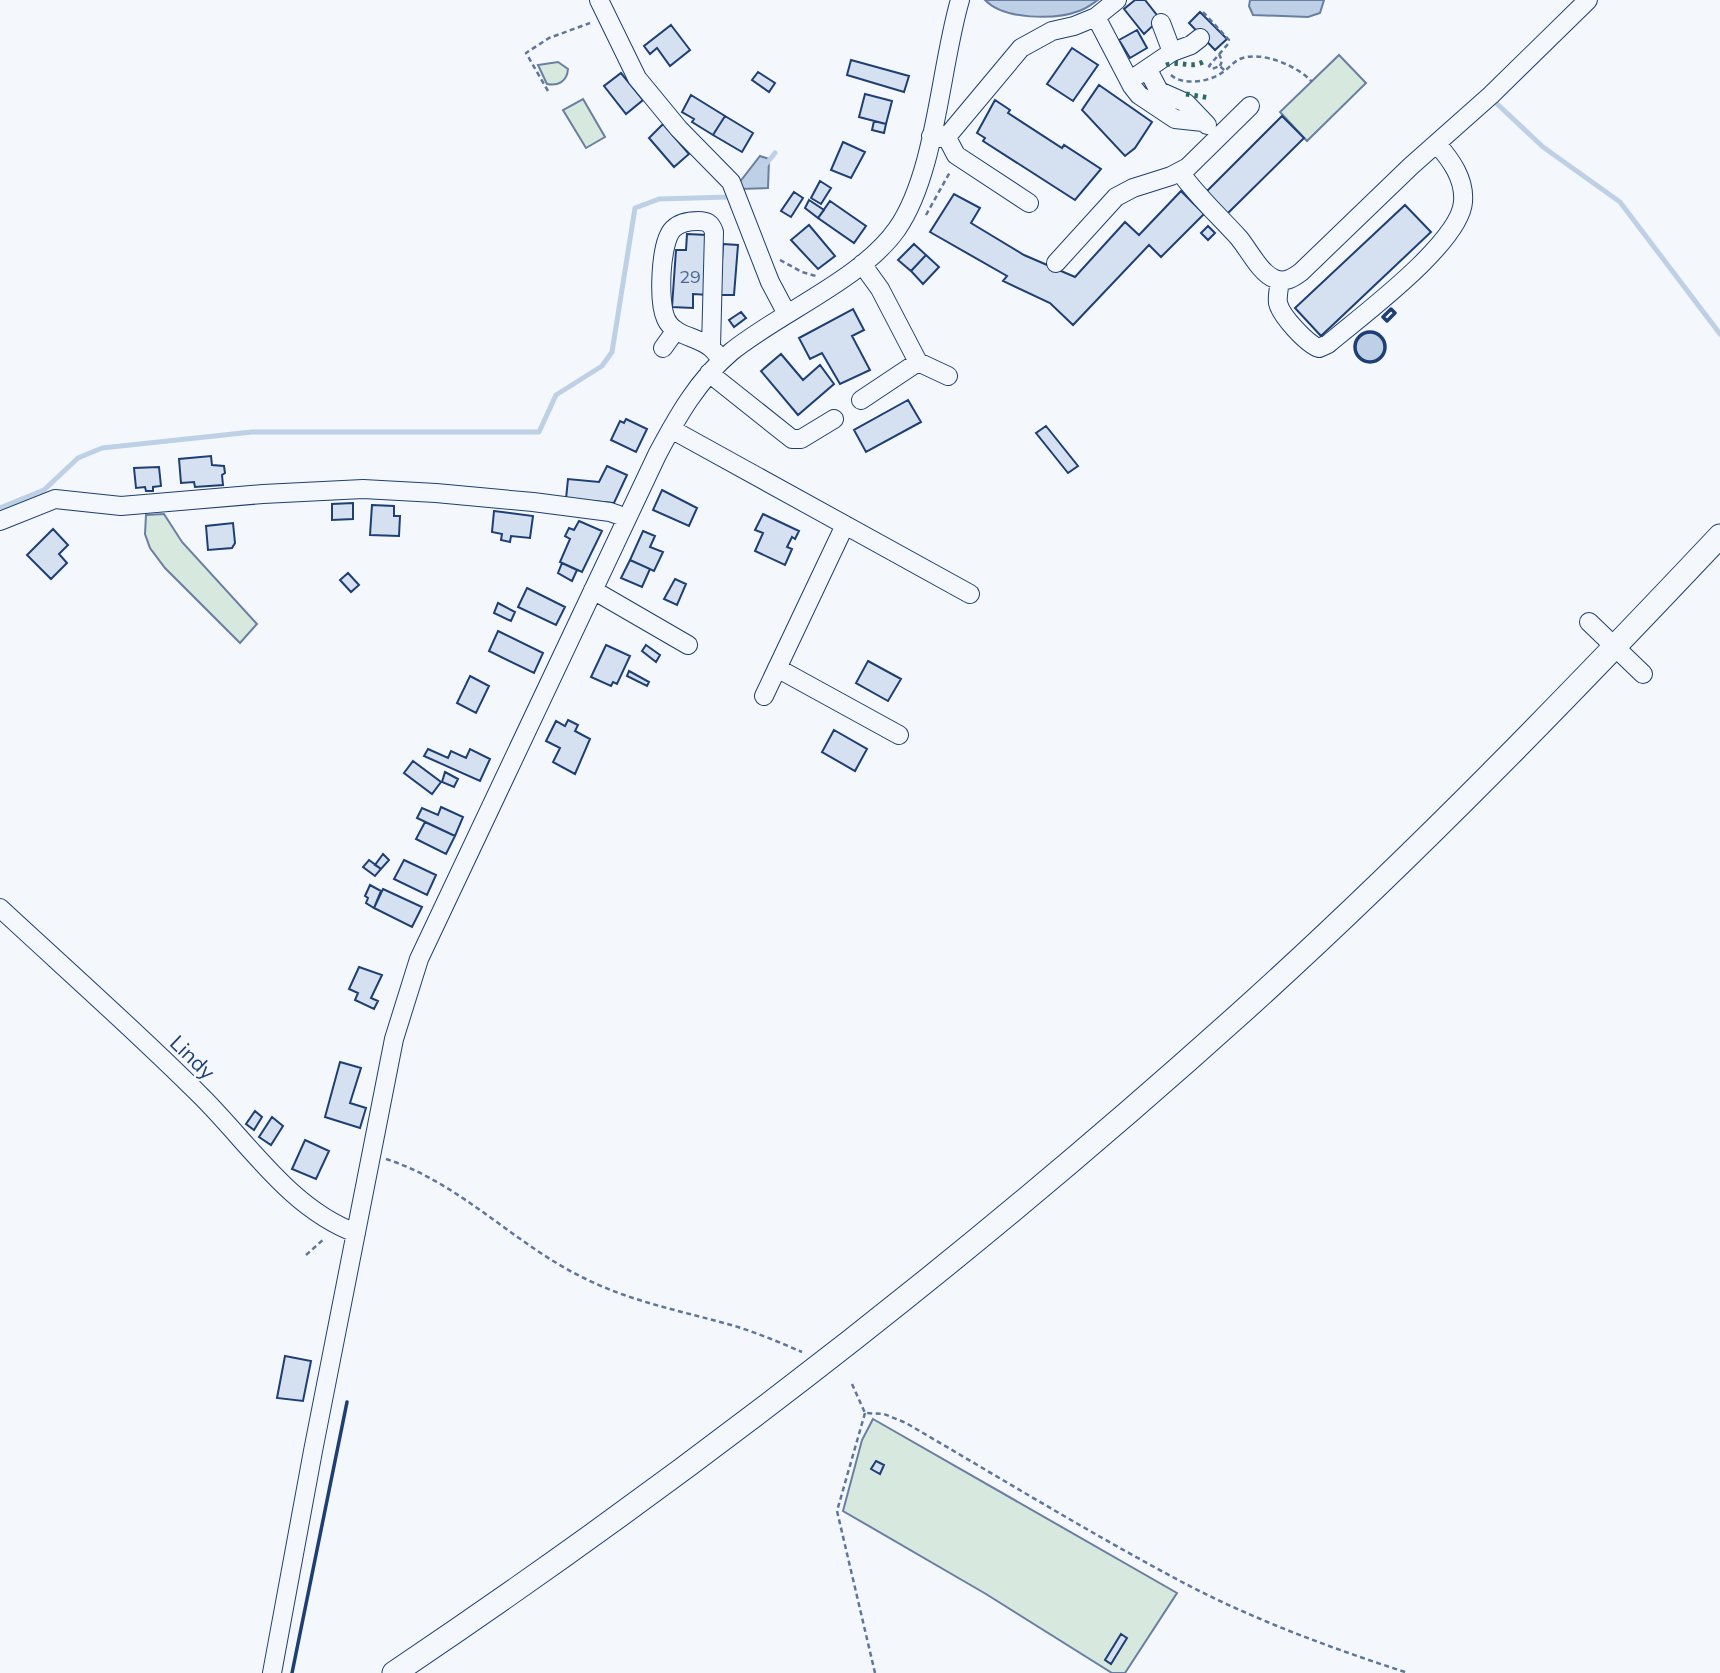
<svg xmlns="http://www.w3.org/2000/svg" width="1720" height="1673" viewBox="0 0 1720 1673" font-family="Mulish,sans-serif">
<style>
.green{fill:#d7e8df;stroke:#687fa3;stroke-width:2}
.water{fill:#bed0e5;stroke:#687fa3;stroke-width:2}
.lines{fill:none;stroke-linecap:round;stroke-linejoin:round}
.stream{stroke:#bed0e5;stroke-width:5}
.building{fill:#d5e0f0;stroke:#1d3f73;stroke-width:2}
.minor-casing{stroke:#1d3f73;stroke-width:20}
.major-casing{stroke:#1d3f73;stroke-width:25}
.path{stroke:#5e769c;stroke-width:2.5;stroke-dasharray:5 3.5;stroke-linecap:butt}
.minor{stroke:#f4f7fb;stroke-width:18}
.major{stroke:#f4f7fb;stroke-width:23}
.hedge{stroke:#2c6c60;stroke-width:5;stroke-dasharray:3.5 5;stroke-linecap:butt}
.wall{stroke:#1d3f73;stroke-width:3.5}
.labels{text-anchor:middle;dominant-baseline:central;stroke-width:5;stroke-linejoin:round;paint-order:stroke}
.number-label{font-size:18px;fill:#4b6792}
.street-label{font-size:21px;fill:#1d3f73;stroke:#f4f7fb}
</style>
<rect width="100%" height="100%" fill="#f4f7fb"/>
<path class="green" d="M 1339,55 L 1366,83 L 1307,141 L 1280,112 Z
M 558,62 L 568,69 C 567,82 558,86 547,84 L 538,65 Z
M 583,99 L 605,137 L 586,148 L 563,110 Z
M 164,514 L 182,542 L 257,624 L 240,643 L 165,568 L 150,548 L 145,534 L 146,515 Z
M 873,1419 L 1177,1593 L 1125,1673 L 1112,1673 L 986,1594 L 843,1511 L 862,1440 Z"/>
<path class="water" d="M 985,0 L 1098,0 C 1092,4 1086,9 1079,11 C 1055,20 1004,20 985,0 Z
M 1250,0 L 1324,0 L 1320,13 L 1308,17 L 1253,15 L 1249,6 Z
M 760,156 L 769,159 L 768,188 L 739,189 L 739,183 Z
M1355 347a15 15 0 1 1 30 0a15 15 0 1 1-30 0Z"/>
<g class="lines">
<path class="stream" d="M 1494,101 L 1543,147 L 1620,202 L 1720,334
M 766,164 L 775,153
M 0,508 L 44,490 L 78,458 L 102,448 L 252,432 L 539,432 L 556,395 L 602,366 L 612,352 L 635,208 L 659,199 L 729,197 L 733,194"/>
</g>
<path class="building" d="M 1135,0 L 1145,0 L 1160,19 L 1144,34 L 1124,9 Z
M 1200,12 L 1227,39 L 1215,50 L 1189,23 Z
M 671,25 L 690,50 L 670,66 L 657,48 L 650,54 L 644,46 Z
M 1137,30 L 1147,48 L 1130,58 L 1119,40 Z
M 1072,48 L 1098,65 L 1073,101 L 1047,84 Z
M 851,60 L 909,76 L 904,92 L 847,75 Z
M 758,72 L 775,83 L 769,92 L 752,80 Z
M 621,73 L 643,100 L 626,114 L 604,86 Z
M 1099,85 L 1152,122 L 1135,148 L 1125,156 L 1082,110 Z
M 865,94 L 892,101 L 886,124 L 859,117 Z
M 691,95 L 725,116 L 713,135 L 692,122 L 694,119 L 682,112 Z
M 995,100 L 1010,110 L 1008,113 L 1062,148 L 1064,145 L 1101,169 L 1075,200 L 983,141 L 985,138 L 977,133 Z
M 725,116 L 753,133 L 742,152 L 713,135 Z
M 1282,116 L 1304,138 L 1227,214 L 1206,192 Z
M 874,121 L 886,124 L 884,133 L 872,130 Z
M 663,124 L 689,154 L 674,167 L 649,138 Z
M 843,142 L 865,152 L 851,178 L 831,170 Z
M 820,181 L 831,188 L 821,204 L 811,198 Z
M 1181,191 L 1204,214 L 1161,257 L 1149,245 L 1073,325 L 1050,303 L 1003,281 L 1007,276 L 930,232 L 954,194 L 980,208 L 971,223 L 1024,255 L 1075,277 L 1125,222 L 1139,235 Z
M 794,192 L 803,198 L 791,217 L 781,211 Z
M 809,200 L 824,210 L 818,218 L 805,208 Z
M 830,201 L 866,226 L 854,243 L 818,218 Z
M 1405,205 L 1431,232 L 1321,336 L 1295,308 Z
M 809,225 L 835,256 L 818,269 L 791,240 Z
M 1208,226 L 1215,233 L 1208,240 L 1201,233 Z
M 687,234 L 707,235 L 709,295 L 693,294 L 693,308 L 672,307 L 676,250 L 686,250 Z
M 723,244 L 738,245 L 734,295 L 720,295 Z
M 914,244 L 926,255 L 911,271 L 898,260 Z
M 926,255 L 939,267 L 923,284 L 911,271 Z
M 853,309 L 864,330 L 852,336 L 870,370 L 840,384 L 822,353 L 810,359 L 799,338 Z
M 741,312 L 746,318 L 734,327 L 729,320 Z
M 781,354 L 803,380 L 820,365 L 834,384 L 798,415 L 761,371 Z
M 908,400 L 921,422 L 866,452 L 854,430 Z
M 626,419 L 647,429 L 636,452 L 611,440 L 620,421 L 624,423 Z
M 1046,426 L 1078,466 L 1068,473 L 1036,433 Z
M 211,456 L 212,465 L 224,466 L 225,473 L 222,475 L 223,485 L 195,487 L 194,482 L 181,483 L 179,459 Z
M 607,466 L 627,475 L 614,503 L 566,499 L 568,479 L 599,482 Z
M 159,467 L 161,486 L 153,487 L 153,491 L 146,491 L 145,487 L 136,488 L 134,468 Z
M 662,490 L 697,508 L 689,526 L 653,510 Z
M 353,503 L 353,519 L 332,520 L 332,504 Z
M 372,505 L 394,506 L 394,516 L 400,516 L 399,536 L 370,535 Z
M 494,511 L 533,516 L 530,538 L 511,536 L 510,542 L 501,540 L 502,534 L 492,532 Z
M 763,514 L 799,531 L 795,539 L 792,537 L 787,547 L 792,549 L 785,565 L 755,551 L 763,533 L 755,530 Z
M 579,521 L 602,531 L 582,572 L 560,562 L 570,539 L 565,536 L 569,528 L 574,530 Z
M 233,523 L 235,543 L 232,548 L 208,550 L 206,526 Z
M 53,529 L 68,545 L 59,554 L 67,563 L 51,579 L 27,555 Z
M 643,531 L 655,536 L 650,547 L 663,552 L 654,571 L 630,560 Z
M 630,560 L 650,569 L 642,587 L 621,578 Z
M 562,563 L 577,570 L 572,581 L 558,573 Z
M 348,573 L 359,585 L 351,592 L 340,580 Z
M 675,579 L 686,584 L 677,605 L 664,599 Z
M 527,588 L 565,607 L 556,625 L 518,607 Z
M 498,603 L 515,612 L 511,621 L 494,613 Z
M 498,631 L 543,653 L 534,673 L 489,651 Z
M 606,645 L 630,656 L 617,684 L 613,682 L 611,686 L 591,677 Z
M 646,645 L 660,655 L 656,662 L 642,651 Z
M 868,661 L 901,679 L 888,701 L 856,683 Z
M 629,671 L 649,682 L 647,686 L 627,676 Z
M 470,676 L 489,686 L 476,713 L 457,703 Z
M 568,720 L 578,725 L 575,731 L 590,739 L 575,774 L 553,762 L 560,748 L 546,741 L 556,721 L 565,726 Z
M 834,730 L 867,749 L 855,771 L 822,752 Z
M 428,749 L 448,758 L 451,751 L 466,758 L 470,749 L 490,759 L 480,781 L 424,756 Z
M 413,761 L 441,782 L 432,794 L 404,773 Z
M 445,772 L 458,779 L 454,787 L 442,782 Z
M 441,807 L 463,817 L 455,836 L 417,818 L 422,808 L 438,815 Z
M 425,822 L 455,836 L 446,854 L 416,839 Z
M 383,854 L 389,860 L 381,869 L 375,865 Z
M 369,860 L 381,869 L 375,876 L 363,867 Z
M 404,860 L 436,875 L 427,895 L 394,879 Z
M 370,885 L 381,891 L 374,908 L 366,903 L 368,898 L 365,896 Z
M 383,889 L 422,907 L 412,927 L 374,908 Z
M 359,967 L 382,975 L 371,998 L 378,1001 L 374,1009 L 355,1000 L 358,993 L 349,989 Z
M 340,1062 L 361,1068 L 350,1103 L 366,1108 L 360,1128 L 325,1117 Z
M 255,1111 L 262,1117 L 254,1130 L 246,1124 Z
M 272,1117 L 283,1126 L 271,1145 L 259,1137 Z
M 305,1140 L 329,1151 L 316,1179 L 292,1169 Z
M 285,1356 L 311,1361 L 303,1401 L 277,1398 Z
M 876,1461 L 884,1465 L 880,1474 L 871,1469 Z
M 1121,1634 L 1127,1638 L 1111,1664 L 1105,1660 Z"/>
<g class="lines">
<g class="minor-casing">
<path id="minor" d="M 599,0 L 637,78 L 679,129 L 731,182 L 770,282 L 787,314
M 1096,17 L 1132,86 L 1139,95 L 1175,119 L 1203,122
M 1161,23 L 1172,52
M 1148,70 L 1159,91 L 1186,103 L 1207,125
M 1138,75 L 1172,52 L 1191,45 L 1200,38
M 931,136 L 940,138 L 950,133 L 1021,48 L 1052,31 L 1074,26 L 1096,17 L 1117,0
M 946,136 L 956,155 L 1029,203
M 1180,172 C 1197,196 1219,216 1239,238 C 1249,250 1260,273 1275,279 C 1285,283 1293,278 1301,272 L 1411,166 L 1491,95 L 1588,0
M 1056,263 L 1116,197 L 1133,188 L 1171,176 L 1188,167 L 1250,106
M 862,264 L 880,289 L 918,362 L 948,376
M 1280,281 C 1279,288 1277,296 1278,303 C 1281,316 1307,344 1319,348 L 1328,344 C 1361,316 1460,243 1463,202 C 1465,179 1451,160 1437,144
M 711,347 L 714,232 C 711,223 707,221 698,221 C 689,221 680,222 673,229 C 660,242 658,302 666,319 C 674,337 698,336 711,348 C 715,351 718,356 722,360
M 663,348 L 676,330
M 709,373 L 792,439 L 801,439 L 834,419
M 861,400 L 918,362
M 671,429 L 970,594
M 0,521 L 55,499 L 121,506 L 263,494 L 363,489 L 436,493 L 533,502 L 610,512 L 627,518
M 593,590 L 688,645
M 1589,622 L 1643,674
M 777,668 L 899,735
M 764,696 L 845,525
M 0,908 C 68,971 137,1032 202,1097 C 250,1145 291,1209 356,1233
M 272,1673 L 313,1451 L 394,1039 L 419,959 L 657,455 C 677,417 698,380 731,352 C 779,313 862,279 897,229 C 936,173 940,68 960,0"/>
</g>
<g class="major-casing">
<path id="major" d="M 394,1673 C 696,1470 983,1246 1253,1002 C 1416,854 1569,696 1720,536"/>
</g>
<path class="path" d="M 1203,12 L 1229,40 L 1228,44 L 1209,66 L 1212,69 L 1220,66 L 1225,71
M 1219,54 L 1222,61 L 1220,66
M 1171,75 C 1183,86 1210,82 1223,72 C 1229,68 1233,62 1240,59 C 1261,50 1298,66 1312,82
M 548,91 L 526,53 L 549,38 L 590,23
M 926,215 L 950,172
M 780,260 L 802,272 L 816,276
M 386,1159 C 461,1183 516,1246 586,1279 C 634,1303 687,1312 738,1327 C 760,1334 781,1343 802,1352
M 306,1255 L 325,1238
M 852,1384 L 865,1413 L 884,1414 L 906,1423 C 997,1476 1088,1532 1182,1582 C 1254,1620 1331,1648 1408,1673
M 865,1413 L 837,1511 L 875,1673"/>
<use href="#minor" class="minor"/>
<use href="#major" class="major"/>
<path class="hedge" d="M 1166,65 C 1181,60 1192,70 1206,60
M 1186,94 L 1210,98"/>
<path class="wall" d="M 1391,309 L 1395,313 L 1387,321 L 1383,317 Z
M1355 347a15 15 0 1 1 30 0a15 15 0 1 1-30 0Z
M 292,1673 L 347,1402"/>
</g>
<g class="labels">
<g class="number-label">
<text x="690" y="276">29</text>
</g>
<g class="street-label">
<text transform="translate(193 1057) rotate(44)">Lindy</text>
</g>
</g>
</svg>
